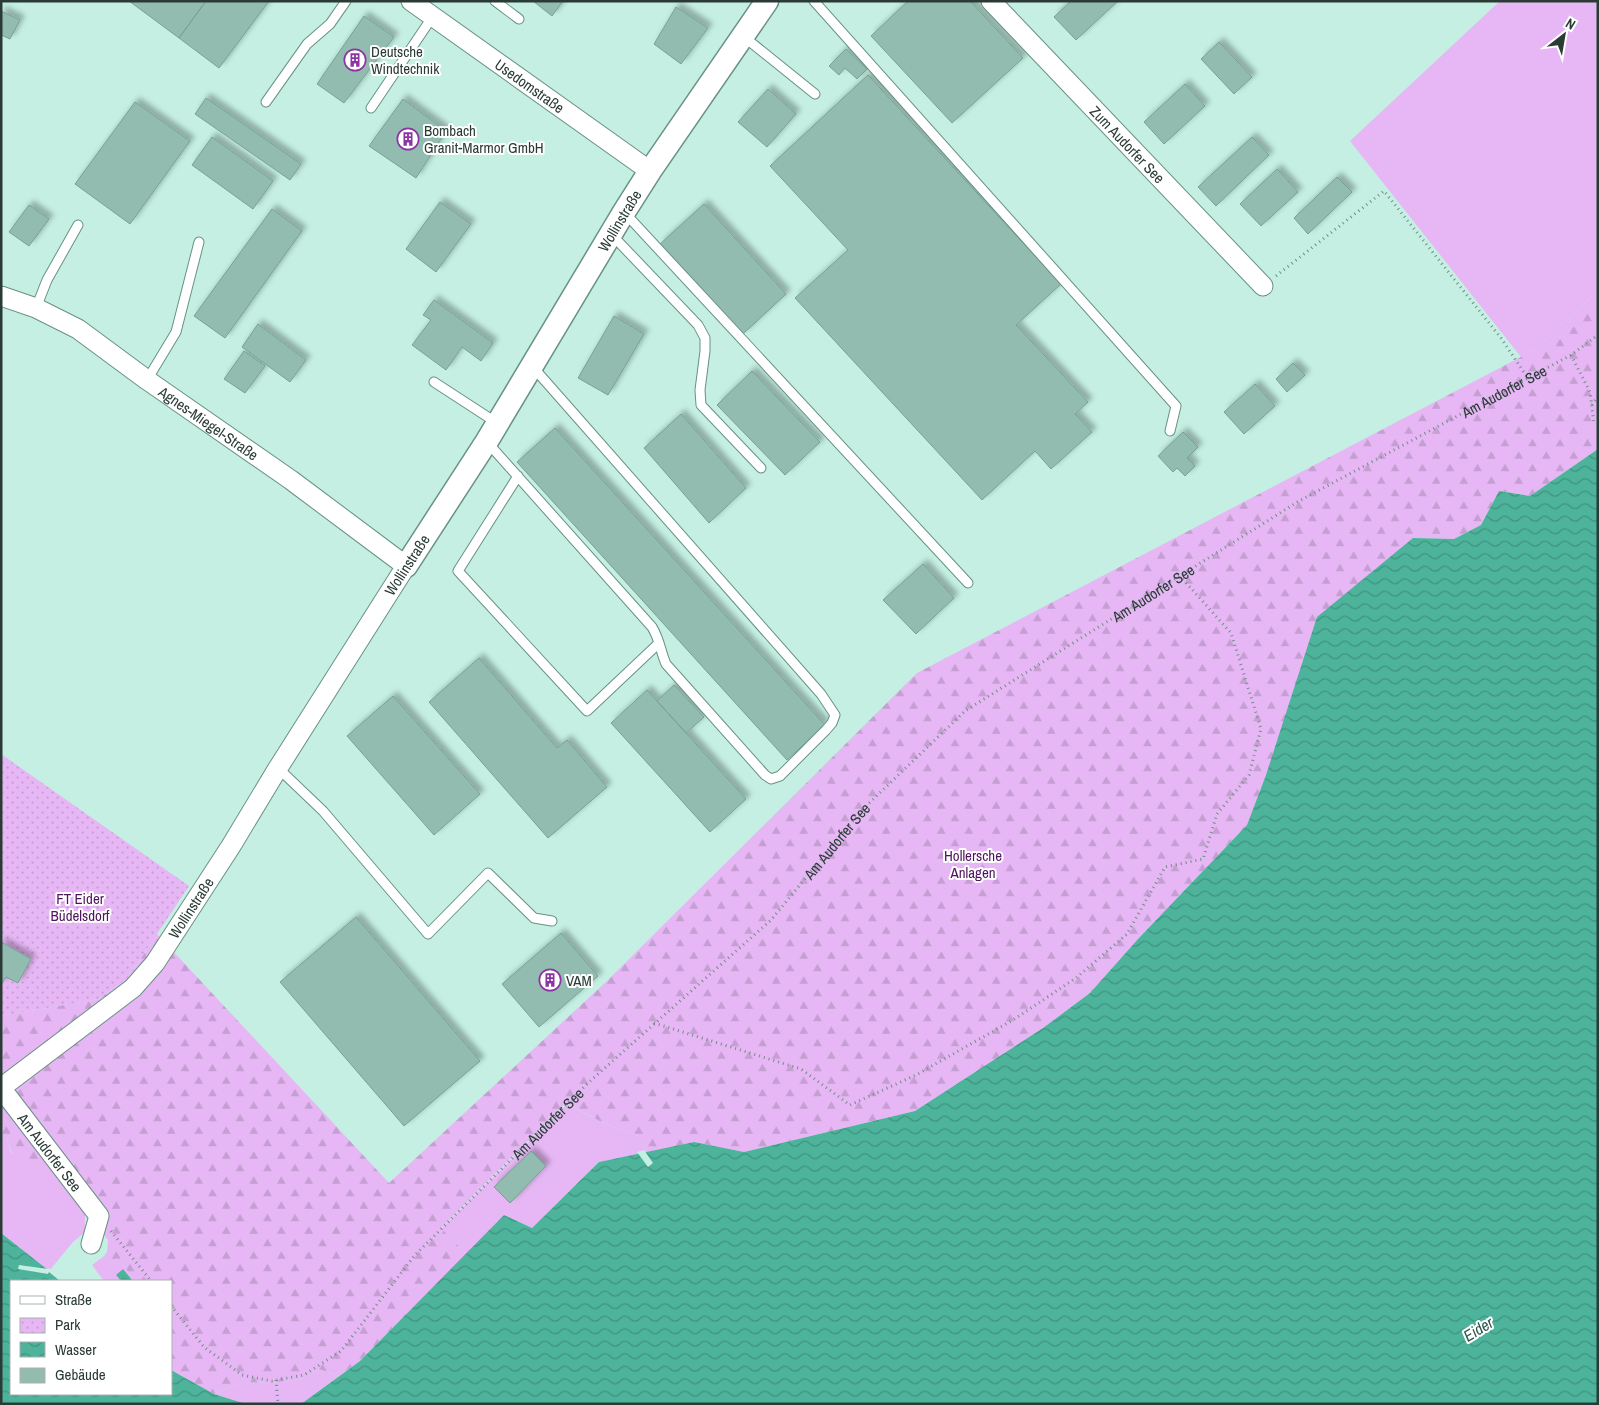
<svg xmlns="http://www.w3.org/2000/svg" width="1599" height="1405" viewBox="0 0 1599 1405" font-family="'Archivo Narrow',sans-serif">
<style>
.grass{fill:#e6b7f4}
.forest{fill:url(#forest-firs)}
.park{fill:url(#park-dots)}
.water{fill:url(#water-waves)}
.pier{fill:#c4efe2}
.building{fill:#93bcb0;stroke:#78a195;filter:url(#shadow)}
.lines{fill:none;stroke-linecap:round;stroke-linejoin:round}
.service-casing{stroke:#699185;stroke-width:11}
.minor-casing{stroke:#699185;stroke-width:21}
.tertiary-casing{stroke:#699185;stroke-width:25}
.path{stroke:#718e86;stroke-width:3;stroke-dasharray:1 4;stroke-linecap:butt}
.service{stroke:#fff;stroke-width:9}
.minor{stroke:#fff;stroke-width:19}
.tertiary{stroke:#fff;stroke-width:22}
.labels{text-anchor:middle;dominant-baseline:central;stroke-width:4;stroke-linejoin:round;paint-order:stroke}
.poi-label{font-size:15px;fill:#2a3b36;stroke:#fff;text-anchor:start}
.street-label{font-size:15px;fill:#2a3b36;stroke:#fff}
.park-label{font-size:15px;fill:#50145f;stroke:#fff}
.water-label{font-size:16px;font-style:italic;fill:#29554a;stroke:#fff}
</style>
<defs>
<pattern id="forest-firs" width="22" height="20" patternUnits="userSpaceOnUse" patternTransform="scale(1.25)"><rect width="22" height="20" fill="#e6b7f4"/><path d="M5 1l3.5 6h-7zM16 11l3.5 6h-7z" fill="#c59ed2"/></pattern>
<pattern id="park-dots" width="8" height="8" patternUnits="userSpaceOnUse" patternTransform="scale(1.25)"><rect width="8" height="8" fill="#e6b7f4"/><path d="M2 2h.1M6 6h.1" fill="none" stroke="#c59ed2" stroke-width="1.8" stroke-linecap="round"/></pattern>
<pattern id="water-waves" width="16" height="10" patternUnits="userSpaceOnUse" patternTransform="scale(1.25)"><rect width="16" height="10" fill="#4db39b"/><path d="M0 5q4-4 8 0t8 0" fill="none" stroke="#40937f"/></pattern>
<filter id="shadow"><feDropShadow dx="4.5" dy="-4.5" stdDeviation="2.5" flood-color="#0004"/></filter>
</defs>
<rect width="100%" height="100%" fill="#c4efe2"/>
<path class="grass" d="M 1500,1 L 1598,1 L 1598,291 L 1534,350 L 1521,357 L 1350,141 Z
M 567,1104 L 607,1125 L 635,1134 L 648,1152 L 599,1162 L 532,1228 L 504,1215 L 466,1254 L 441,1229 Z
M 1,1137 L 7,1139 L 11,1153 L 44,1158 L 85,1210 L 85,1232 L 73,1242 L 49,1271 L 1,1233 Z
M 104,1256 L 110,1263 L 117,1257 L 136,1281 L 133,1281 L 123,1269 L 116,1275 L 121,1281 L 104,1281 L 92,1265 Z
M 319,1369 L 339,1376 L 301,1404 L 246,1404 L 214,1394 L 242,1382 L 271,1383 L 304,1378 Z"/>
<path class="forest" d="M 1598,291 L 1598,449 L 1530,496 L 1499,491 L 1481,525 L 1454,539 L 1413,538 L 1266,775 L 1247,825 L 1138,939 L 1090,993 L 1043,1028 L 915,1111 L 744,1152 L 694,1142 L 648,1152 L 635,1134 L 607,1125 L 566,1103 L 441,1228 L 466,1254 L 360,1361 L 339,1376 L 319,1369 L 304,1378 L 271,1383 L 242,1382 L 214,1394 L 171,1370 L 171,1281 L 136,1281 L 117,1258 L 110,1263 L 104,1256 L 107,1252 L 108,1240 L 44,1158 C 20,1165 14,1164 7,1139 L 1,1137 L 1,1016 L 98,999 L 127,979 L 157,934 L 389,1183 L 608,980 L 917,673 L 1534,350 Z"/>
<path class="park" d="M 1,754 L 189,886 L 127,979 L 98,999 L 1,1016 Z"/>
<path class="water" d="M 1598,449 L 1598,1404 L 301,1404 L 360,1361 L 504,1215 L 532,1228 L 599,1162 L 694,1142 L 744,1152 L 915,1111 L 1043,1028 L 1090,993 L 1138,939 L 1247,825 L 1266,775 L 1317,617 L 1413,538 L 1454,539 L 1481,525 L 1499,491 L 1530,496 Z
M 1,1233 L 62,1281 L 11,1281 L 11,1394 L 171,1394 L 171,1370 L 214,1394 L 246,1404 L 1,1404 Z
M 123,1269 L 133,1281 L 121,1281 L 116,1275 Z"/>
<path class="pier" d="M 644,1150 L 653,1163 L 648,1167 L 637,1152 Z
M 19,1265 L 48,1269 L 49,1268 L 64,1281 L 60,1281 L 49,1272 L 48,1274 L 18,1269 Z"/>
<path class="building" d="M 129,1 L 206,1 L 179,38 Z
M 206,1 L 269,1 L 219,68 L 179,38 Z
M 533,1 L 563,1 L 552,16 Z
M 908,1 L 970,1 L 1023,58 L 952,123 L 871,36 Z
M 1071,1 L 1118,1 L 1076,40 L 1054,17 Z
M 676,7 L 708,28 L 681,64 L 654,44 Z
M 1,11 L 20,20 L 10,39 L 1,35 Z
M 364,16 L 394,37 L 344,103 L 317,84 Z
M 1219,42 L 1252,77 L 1234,94 L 1201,59 Z
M 846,49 L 867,69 L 857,79 L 845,68 L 839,75 L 829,66 Z
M 868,75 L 1061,284 L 1016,325 L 1088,402 L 1075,414 L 1092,432 L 1051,469 L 1035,451 L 982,500 L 795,298 L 848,250 L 770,166 Z
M 1185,84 L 1205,106 L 1164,144 L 1144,122 Z
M 768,89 L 796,114 L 767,147 L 738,122 Z
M 206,98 L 301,164 L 290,180 L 195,114 Z
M 403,99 L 446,131 L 416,178 L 369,146 Z
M 135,102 L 190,141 L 130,224 L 75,184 Z
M 212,137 L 273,181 L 253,209 L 192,165 Z
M 1252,137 L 1269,155 L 1216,206 L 1198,187 Z
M 1277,169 L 1298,192 L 1261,226 L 1240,204 Z
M 1337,177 L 1352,192 L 1308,234 L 1294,218 Z
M 440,202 L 471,224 L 436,272 L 406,249 Z
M 704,204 L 786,294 L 743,334 L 660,244 Z
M 29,205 L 49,219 L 29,246 L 9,232 Z
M 272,209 L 302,231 L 225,338 L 194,316 Z
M 434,300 L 493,343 L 481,361 L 462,347 L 446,370 L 412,345 L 431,320 L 423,315 Z
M 614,316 L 644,334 L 608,395 L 578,378 Z
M 258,324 L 306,360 L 290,382 L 242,347 Z
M 244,351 L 265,366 L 245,393 L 224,379 Z
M 1293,363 L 1305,375 L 1287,392 L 1276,379 Z
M 752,371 L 820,442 L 785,475 L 717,405 Z
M 1255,384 L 1275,406 L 1244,434 L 1224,412 Z
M 681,414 L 746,488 L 709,523 L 644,448 Z
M 555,428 L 825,725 L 787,760 L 517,462 Z
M 1183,432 L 1198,447 L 1187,458 L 1195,466 L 1185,476 L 1177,468 L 1173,472 L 1158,456 Z
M 923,564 L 954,598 L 916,634 L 883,600 Z
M 479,658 L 557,748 L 567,740 L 607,787 L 548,838 L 429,702 Z
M 674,685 L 704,717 L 686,733 L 657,701 Z
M 647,690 L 746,799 L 710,832 L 611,723 Z
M 393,696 L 480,794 L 434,835 L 347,736 Z
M 356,917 L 480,1061 L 404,1126 L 280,982 Z
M 561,933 L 598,976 L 539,1027 L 502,984 Z
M 1,942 L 31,959 L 18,983 L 6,977 L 1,985 Z
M 531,1151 L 546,1166 L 510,1203 L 494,1187 Z"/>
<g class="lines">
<g class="service-casing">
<path id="service" d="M 495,1 L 519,19
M 814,1 L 1176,406 L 1170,431
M 743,36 L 815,94
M 266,102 L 307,44 L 330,24 L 346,1
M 371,108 L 433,16
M 624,212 L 968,583
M 611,234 L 698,325 L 705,338 L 705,351 L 700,390 L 701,405 L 761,468
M 36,308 L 47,280 L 78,225
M 147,380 L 176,332 L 199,242
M 434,382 L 497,423
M 487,442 L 652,627 C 660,640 660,650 666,664 L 765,775 L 771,779 L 780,776 L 826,730 L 832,723 L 835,715 L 821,694 L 532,366
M 518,476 L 458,571 L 587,711 L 659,643
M 278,768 L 323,811 L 428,934 L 488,873 L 534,918 L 552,921"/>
</g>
<g class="minor-casing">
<g id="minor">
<path id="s2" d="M 411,1 L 650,171"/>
<path id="s3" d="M 991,1 L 1263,286"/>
<path id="s4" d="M 1,296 L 36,308 L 78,329 L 147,380 L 291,480 L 406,566 L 278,768 L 231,846 L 155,963 L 133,988 L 1,1088 L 99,1216 L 91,1244"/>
</g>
</g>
<g class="tertiary-casing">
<g id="tertiary">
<path id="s5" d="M 406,566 L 487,441 L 624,212 L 650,171 L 767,1"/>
</g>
</g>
<g class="path">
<path d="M 1276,276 L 1384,191 L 1501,338 L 1527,377"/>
<path d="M 1571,355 L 1590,392 L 1594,425"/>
<path d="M 1592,405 L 1598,396"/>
<path d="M 654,1023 L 801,1069 L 850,1105 L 916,1075 L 1013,1020 L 1076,978 L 1127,934 L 1165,867 L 1203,859 L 1217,814 L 1249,775 L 1261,729 L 1231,633 L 1180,576"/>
<path d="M 111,1231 L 151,1281"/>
<path id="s1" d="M 171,1306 L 204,1347 L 242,1375 L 272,1381 L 304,1375 L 341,1351 L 415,1255 L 588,1083 L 771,920 L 861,811 L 965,711 L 1299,501 L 1571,355 L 1598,335"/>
<path d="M 276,1380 L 278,1404"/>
</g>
<use href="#service" class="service"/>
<use href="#minor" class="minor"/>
<use href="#tertiary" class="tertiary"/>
</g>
<defs>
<g id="building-ring" transform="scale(1.125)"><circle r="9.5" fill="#fff" stroke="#8b35a2" stroke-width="1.5"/><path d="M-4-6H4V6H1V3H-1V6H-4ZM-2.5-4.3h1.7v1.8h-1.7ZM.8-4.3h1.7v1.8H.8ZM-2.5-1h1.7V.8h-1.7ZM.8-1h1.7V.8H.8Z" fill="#8b35a2"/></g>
</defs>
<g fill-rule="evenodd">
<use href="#building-ring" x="355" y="60"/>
<use href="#building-ring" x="408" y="139"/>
<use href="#building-ring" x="550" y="980"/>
</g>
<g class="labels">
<g class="poi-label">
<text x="371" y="51">Deutsche<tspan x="371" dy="17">Windtechnik</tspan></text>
<text x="424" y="130">Bombach<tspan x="424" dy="17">Granit-Marmor GmbH</tspan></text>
<text x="566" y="980">VAM</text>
</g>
<g class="street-label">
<text stroke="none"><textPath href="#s2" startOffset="146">Usedomstraße</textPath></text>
<text stroke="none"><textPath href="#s3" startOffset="198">Zum Audorfer See</textPath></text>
<text stroke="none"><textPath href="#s5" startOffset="406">Wollinstraße</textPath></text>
<text stroke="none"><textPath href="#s1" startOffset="1730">Am Audorfer See</textPath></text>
<text stroke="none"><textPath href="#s4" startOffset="245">Agnes-Miegel-Straße</textPath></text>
<text transform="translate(407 565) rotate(-57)">Wollinstraße</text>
<text stroke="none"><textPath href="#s1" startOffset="1325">Am Audorfer See</textPath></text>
<text stroke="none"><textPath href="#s1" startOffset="920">Am Audorfer See</textPath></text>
<text transform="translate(191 908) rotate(-57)">Wollinstraße</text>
<text stroke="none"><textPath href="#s1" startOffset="515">Am Audorfer See</textPath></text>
<text stroke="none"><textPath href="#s4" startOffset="1238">Am Audorfer See</textPath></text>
</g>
<g class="park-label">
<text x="973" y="855">Hollersche<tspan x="973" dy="17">Anlagen</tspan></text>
<text x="80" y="898">FT Eider<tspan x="80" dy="17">Büdelsdorf</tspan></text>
</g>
<g class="water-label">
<text transform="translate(1478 1329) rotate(-31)">Eider</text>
</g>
</g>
<rect width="1599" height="1405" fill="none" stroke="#2a3b36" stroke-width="5"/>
<rect x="10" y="1280" width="162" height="115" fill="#ffffff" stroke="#aab1af"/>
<rect x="20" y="1296" width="25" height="8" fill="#ffffff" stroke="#aab1af"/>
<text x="55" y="1305" font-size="15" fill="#2a3b36">Straße</text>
<rect x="20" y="1318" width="25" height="15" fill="url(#park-dots)" stroke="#aab1af"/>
<text x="55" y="1330" font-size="15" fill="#2a3b36">Park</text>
<rect x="20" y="1342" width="25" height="15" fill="url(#water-waves)" stroke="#aab1af"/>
<text x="55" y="1355" font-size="15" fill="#2a3b36">Wasser</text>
<rect x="20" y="1368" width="25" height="15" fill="#93bcb0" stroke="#aab1af"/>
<text x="55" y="1380" font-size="15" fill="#2a3b36">Gebäude</text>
<g transform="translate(1564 35) rotate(31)" stroke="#ffffff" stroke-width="4" paint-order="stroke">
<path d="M0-4L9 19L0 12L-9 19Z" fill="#2a3b36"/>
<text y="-8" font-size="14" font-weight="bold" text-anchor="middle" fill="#2a3b36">N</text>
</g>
</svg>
